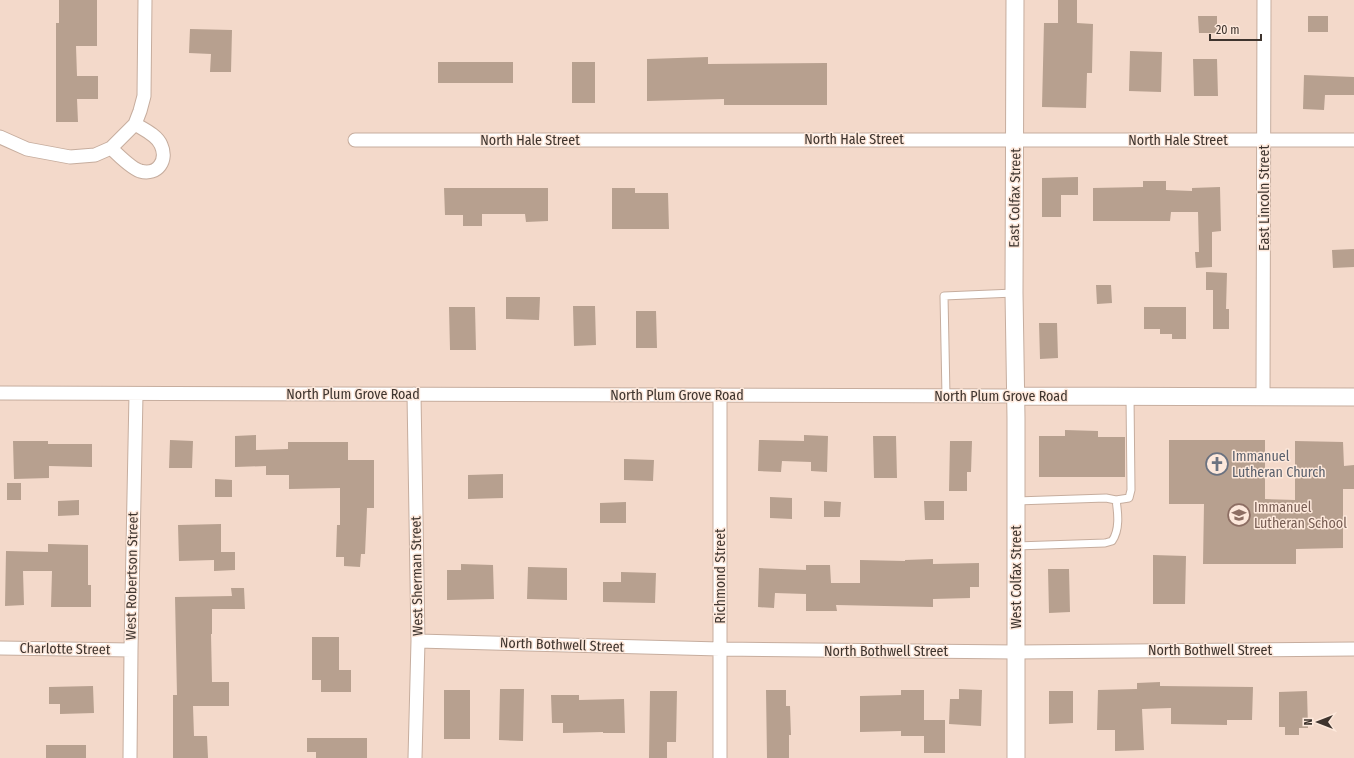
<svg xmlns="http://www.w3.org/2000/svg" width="1354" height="758" viewBox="0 0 1354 758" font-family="'Fira Sans Condensed',sans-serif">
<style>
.building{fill:#b7a08f}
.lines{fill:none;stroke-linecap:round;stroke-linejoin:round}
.service-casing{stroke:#c6ad9e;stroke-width:9}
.minor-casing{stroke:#c6ad9e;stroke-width:15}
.tertiary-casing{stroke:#c6ad9e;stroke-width:19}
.service{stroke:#fff;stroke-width:7}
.minor{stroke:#fff;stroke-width:13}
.tertiary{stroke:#fff;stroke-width:17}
.labels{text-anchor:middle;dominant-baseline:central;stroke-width:3;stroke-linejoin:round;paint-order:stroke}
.street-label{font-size:14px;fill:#3e342e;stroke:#fde8db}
.worship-label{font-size:14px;fill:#5b616d;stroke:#fde8db;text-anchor:start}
.education-label{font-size:14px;fill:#785e54;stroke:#fde8db;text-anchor:start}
</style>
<rect width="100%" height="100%" fill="#f3d9ca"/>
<path class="building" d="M 59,0 L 97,0 L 97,46 L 76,46 L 77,76 L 98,76 L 98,99 L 77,99 L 78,122 L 56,122 L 56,23 L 59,23 Z
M 1058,0 L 1077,0 L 1077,23 L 1093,24 L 1092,73 L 1087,73 L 1086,108 L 1042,107 L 1044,23 L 1058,23 Z
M 1198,16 L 1217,16 L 1217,33 L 1199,33 Z
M 1308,16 L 1328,16 L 1328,32 L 1308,32 Z
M 190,29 L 232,30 L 231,72 L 210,72 L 211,54 L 189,53 Z
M 1130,51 L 1162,52 L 1161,92 L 1129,91 Z
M 708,57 L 708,64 L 827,63 L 827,105 L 724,105 L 724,99 L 647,101 L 647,59 Z
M 1193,59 L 1217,59 L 1218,96 L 1194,96 Z
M 438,62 L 513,62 L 513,83 L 438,83 Z
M 572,62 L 595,62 L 595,103 L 572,103 Z
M 1304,75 L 1354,77 L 1354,95 L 1325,95 L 1324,110 L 1303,109 Z
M 1078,177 L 1078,195 L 1061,195 L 1061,217 L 1042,217 L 1042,178 Z
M 1143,181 L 1166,181 L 1166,190 L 1192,191 L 1192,188 L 1220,187 L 1221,231 L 1212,232 L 1212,267 L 1196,268 L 1195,252 L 1199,252 L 1198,212 L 1171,212 L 1170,221 L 1093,221 L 1093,188 L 1143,187 Z
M 444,188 L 548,188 L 548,221 L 526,222 L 525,214 L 482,214 L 482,226 L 463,226 L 463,215 L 445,215 Z
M 612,188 L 635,188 L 635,193 L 668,193 L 669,229 L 612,229 Z
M 1354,249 L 1354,267 L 1333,268 L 1332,250 Z
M 1206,272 L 1227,273 L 1226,309 L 1229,309 L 1229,329 L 1213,329 L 1213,290 L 1206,290 Z
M 1096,285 L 1111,285 L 1112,303 L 1097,304 Z
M 506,297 L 540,297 L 539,320 L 506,319 Z
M 573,306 L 595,306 L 596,345 L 574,346 Z
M 449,307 L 475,307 L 476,350 L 450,350 Z
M 1144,307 L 1186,307 L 1186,339 L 1172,339 L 1172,334 L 1160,334 L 1160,329 L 1144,329 Z
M 636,311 L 656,311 L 657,348 L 636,348 Z
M 1039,323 L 1057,323 L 1058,358 L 1040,359 Z
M 1065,430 L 1098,431 L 1098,437 L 1125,437 L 1125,477 L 1039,477 L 1039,436 L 1065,436 Z
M 256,435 L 256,450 L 288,449 L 288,442 L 348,442 L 348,460 L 374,460 L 374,508 L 367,508 L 365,554 L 361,554 L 360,567 L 344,566 L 344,557 L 336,557 L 337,525 L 340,525 L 340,488 L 289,489 L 289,475 L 266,475 L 266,466 L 235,467 L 235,436 Z
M 804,435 L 828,436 L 827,472 L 811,471 L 811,462 L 782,461 L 781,472 L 758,471 L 759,440 L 804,441 Z
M 873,436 L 896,436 L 897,478 L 874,478 Z
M 170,440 L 193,441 L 192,468 L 169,468 Z
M 1169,440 L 1265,440 L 1265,499 L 1295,500 L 1295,441 L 1343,442 L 1344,466 L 1354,465 L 1354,489 L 1343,489 L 1343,548 L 1296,549 L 1296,564 L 1203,564 L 1204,504 L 1169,504 Z
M 13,441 L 48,441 L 48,444 L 92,444 L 92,467 L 49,466 L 49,478 L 14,479 Z
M 950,441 L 972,441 L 971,472 L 967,472 L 967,491 L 949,491 Z
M 624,459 L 654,460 L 653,481 L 624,480 Z
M 503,474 L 503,498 L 468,499 L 468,475 Z
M 215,479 L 232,480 L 232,497 L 215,497 Z
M 7,483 L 21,483 L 21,500 L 7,500 Z
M 770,497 L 792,498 L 792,519 L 770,518 Z
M 79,500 L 79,515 L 58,516 L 58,501 Z
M 824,501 L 841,502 L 840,517 L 824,517 Z
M 924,501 L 944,501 L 944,520 L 925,520 Z
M 626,502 L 626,523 L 600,523 L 600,503 Z
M 221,524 L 221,552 L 235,552 L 235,570 L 214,571 L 214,560 L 179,561 L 178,525 Z
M 48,544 L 88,545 L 88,585 L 91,585 L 91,607 L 51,607 L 52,571 L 23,571 L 24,605 L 5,606 L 6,551 L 48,552 Z
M 1153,555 L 1186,556 L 1185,604 L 1153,604 Z
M 933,559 L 933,564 L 979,563 L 979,587 L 970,587 L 970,598 L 933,599 L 933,607 L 836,605 L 837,611 L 806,611 L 806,594 L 775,593 L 774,608 L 758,607 L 759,568 L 806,570 L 806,565 L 830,565 L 831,583 L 860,583 L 860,560 L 905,561 L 905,560 Z
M 461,564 L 493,565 L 494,599 L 447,600 L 447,570 L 461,570 Z
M 528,567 L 567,568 L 567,600 L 527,599 Z
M 1048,569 L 1069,569 L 1070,612 L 1049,613 Z
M 621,572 L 656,573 L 655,603 L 603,602 L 603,582 L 621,582 Z
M 231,588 L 244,588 L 245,609 L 212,609 L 212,634 L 211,634 L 212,682 L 229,682 L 229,706 L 193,706 L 194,736 L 207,736 L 208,758 L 173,758 L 173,695 L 177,695 L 175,597 L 232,596 Z
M 312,637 L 339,637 L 339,670 L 351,670 L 351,692 L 321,692 L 321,680 L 312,680 Z
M 1160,682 L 1160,686 L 1253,687 L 1252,720 L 1227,720 L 1227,725 L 1171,724 L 1171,708 L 1142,709 L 1144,750 L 1115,751 L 1115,730 L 1097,730 L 1098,690 L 1137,689 L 1137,683 Z
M 93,686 L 94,713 L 60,714 L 60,704 L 49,704 L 49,687 Z
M 500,689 L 524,689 L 523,741 L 499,740 Z
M 959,689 L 982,690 L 981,726 L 949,724 L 950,699 L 959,699 Z
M 444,690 L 470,690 L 470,739 L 444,739 Z
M 766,690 L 786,690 L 786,706 L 790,706 L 791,735 L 789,735 L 789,758 L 767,758 Z
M 901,690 L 924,690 L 924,720 L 945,720 L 945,753 L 924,753 L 924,736 L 901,736 L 901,731 L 860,732 L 860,696 L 901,695 Z
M 650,691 L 677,691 L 676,742 L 667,742 L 667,758 L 649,758 Z
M 1049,691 L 1073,691 L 1073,723 L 1049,724 Z
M 1307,691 L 1308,728 L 1299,728 L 1299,735 L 1285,735 L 1285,727 L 1279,727 L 1279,692 Z
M 551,695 L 579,695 L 579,700 L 624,699 L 625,733 L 603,733 L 603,732 L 563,733 L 563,723 L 552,723 Z
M 307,738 L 367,738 L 367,758 L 316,758 L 316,752 L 307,752 Z
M 46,745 L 86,745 L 86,758 L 46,758 Z"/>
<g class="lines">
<g class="service-casing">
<path id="service" d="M 946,396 L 944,296 L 1014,293
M 1116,500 L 1129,498 L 1131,490 L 1130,396
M 1016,501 L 1106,498 L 1116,500 C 1118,513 1120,530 1112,541 L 1105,543 L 1016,546"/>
</g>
<g class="minor-casing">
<path id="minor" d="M 0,137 L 27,149 L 70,157 L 95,155 L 111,148 L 135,124 L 140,111 L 144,96 L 145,0
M 355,140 L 1354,140
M 111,148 C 118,155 131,168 140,171 C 158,176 168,160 161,145 C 157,135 143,129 135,124
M 0,393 L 1015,396
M 414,394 L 418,641 L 415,758
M 1263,396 L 1264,0
M 418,641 L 720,649 L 1016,652 L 1354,649
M 0,648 L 131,650
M 130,758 L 131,650 L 136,394
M 720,758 L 720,395"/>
</g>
<g class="tertiary-casing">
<path id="tertiary" d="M 1015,0 L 1014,293 L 1016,418 L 1016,758
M 1015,396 L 1354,397"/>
</g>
<use href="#service" class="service"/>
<use href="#minor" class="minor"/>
<use href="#tertiary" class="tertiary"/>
</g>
<defs>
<g id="church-ring" transform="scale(1.15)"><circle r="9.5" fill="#fde8db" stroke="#6b7280" stroke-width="1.5"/><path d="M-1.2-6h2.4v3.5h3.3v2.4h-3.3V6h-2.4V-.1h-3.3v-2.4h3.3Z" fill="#6b7280"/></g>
<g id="school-ring" transform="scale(1.15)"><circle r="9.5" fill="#fde8db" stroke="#8d6e63" stroke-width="1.5"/><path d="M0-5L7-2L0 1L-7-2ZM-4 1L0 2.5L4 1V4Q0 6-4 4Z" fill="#8d6e63"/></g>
</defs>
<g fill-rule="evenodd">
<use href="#church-ring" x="1217" y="464"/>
<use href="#school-ring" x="1239" y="515"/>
</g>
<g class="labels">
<g class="street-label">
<text x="854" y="139">North Hale Street</text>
<text x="530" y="140">North Hale Street</text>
<text x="1178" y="140">North Hale Street</text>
<text transform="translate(1015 198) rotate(-89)">East Colfax Street</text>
<text transform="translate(1264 198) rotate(-90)">East Lincoln Street</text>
<text x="353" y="394">North Plum Grove Road</text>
<text x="677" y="395">North Plum Grove Road</text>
<text x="1001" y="396">North Plum Grove Road</text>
<text transform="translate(132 576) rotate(-89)">West Robertson Street</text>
<text transform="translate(417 576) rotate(-91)">West Sherman Street</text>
<text transform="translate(720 576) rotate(-90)">Richmond Street</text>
<text transform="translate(1016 577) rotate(-90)">West Colfax Street</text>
<text transform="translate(562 645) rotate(2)">North Bothwell Street</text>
<text transform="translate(65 649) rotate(1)">Charlotte Street</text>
<text x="1210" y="650">North Bothwell Street</text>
<text x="886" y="651">North Bothwell Street</text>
</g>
<g class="worship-label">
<text x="1232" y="456">Immanuel<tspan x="1232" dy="16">Lutheran Church</tspan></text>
</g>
<g class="education-label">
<text x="1254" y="507">Immanuel<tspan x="1254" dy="16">Lutheran School</tspan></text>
</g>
</g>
<g transform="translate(1318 722) rotate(270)" stroke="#fde8db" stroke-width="3" paint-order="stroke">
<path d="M0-3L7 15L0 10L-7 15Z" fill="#3e342e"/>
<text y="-6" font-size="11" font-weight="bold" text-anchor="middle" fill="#3e342e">N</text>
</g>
<path d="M1210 34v6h51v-6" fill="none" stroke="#3e342e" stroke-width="2"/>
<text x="1216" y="34" font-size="12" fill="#3e342e" stroke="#fde8db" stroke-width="3" paint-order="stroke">20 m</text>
</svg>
